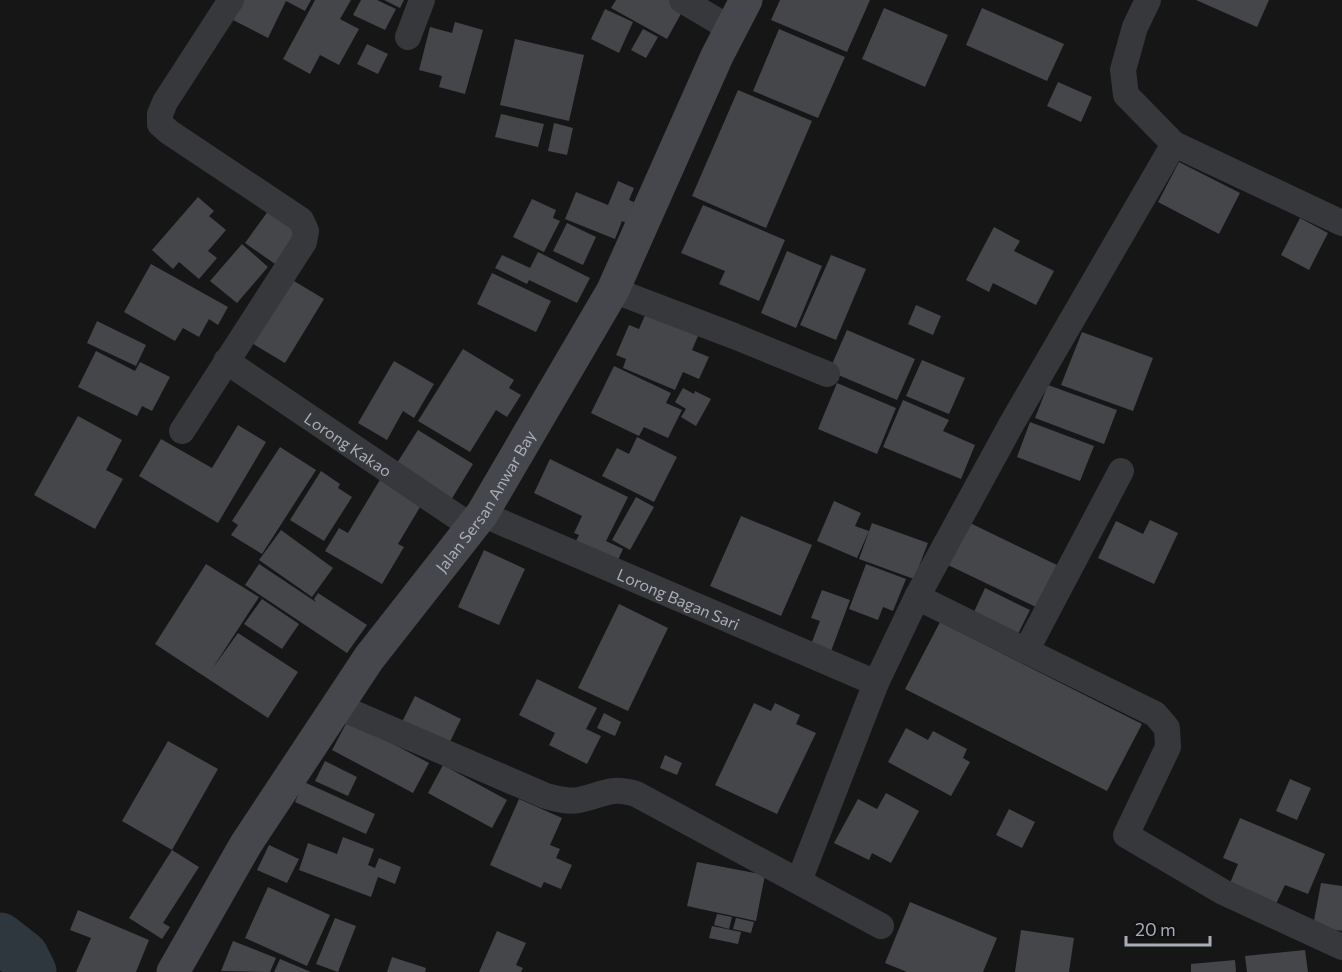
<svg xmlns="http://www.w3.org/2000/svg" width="1342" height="972" viewBox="0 0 1342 972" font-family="Commissioner,sans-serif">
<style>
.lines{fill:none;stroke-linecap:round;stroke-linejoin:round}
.river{stroke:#2e373d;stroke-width:51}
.building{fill:#45464a}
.minor{stroke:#37383c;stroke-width:26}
.secondary{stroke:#45474c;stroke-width:33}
.labels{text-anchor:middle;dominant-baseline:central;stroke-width:4.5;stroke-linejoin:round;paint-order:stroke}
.street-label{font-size:16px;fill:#a8adb7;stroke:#111112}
</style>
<rect width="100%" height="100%" fill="#161617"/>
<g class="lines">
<path class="river" d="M 0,938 L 23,956 L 31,972"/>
</g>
<path class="building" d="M 243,0 L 311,0 L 305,11 L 286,1 L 268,38 L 233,20 Z
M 315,0 L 351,0 L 340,19 L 359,29 L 339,65 L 320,55 L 310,74 L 283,59 Z
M 361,0 L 377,0 L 396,9 L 385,30 L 353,15 Z
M 384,0 L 404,0 L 400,8 Z
M 616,0 L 681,0 L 687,3 L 667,39 L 611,8 Z
M 780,0 L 870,0 L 847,52 L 771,20 Z
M 1196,0 L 1269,0 L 1257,27 Z
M 884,8 L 948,35 L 925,87 L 862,59 Z
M 982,8 L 1064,44 L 1047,81 L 966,45 Z
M 605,9 L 633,22 L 619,53 L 591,39 Z
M 455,22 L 483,30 L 465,94 L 439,87 L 442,76 L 419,70 L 430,27 L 452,33 Z
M 643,29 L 658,37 L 646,58 L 631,50 Z
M 779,29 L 845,57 L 818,118 L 753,91 Z
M 515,39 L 584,55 L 569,121 L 500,105 Z
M 367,44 L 388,54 L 378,74 L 357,64 Z
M 1058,82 L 1092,97 L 1081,122 L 1047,106 Z
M 738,90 L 812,121 L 766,228 L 692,196 Z
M 501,114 L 544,124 L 538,147 L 495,137 Z
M 554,123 L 573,128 L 567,155 L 548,151 Z
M 1179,162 L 1240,193 L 1219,234 L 1158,202 Z
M 618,181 L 634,188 L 629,200 L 634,202 L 626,223 L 622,221 L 615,239 L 565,219 L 576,192 L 608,205 Z
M 198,197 L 214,211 L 209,216 L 226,230 L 208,251 L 217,258 L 199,279 L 179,262 L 173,269 L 152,250 Z
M 532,199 L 556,210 L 553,218 L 560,221 L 544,252 L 513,237 Z
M 703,205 L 785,240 L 759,301 L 719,284 L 725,271 L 681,253 Z
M 271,207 L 301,228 L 275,264 L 245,243 Z
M 1300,218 L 1328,233 L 1309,270 L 1281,255 Z
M 567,223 L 596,237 L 583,265 L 553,251 Z
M 994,227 L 1020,241 L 1014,251 L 1054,271 L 1036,305 L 993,283 L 989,292 L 966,280 Z
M 242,244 L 268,267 L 237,303 L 210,281 Z
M 787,251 L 822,266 L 796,328 L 761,313 Z
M 538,252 L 590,278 L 577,303 L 529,280 L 527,284 L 495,268 L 502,255 L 530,268 Z
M 831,255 L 866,269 L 836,340 L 800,325 Z
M 151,264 L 228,307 L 218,325 L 209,319 L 199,337 L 183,328 L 175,341 L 124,312 Z
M 492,273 L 551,301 L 536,332 L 477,304 Z
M 284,275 L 324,299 L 285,363 L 245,339 Z
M 916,305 L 941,316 L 933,335 L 908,324 Z
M 646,313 L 698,336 L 692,350 L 709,357 L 699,379 L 683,372 L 675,390 L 623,368 L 626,359 L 616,355 L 629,325 L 639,329 Z
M 97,321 L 146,345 L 136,366 L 87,343 Z
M 847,330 L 915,359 L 897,400 L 829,371 Z
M 1082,332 L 1153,358 L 1133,411 L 1061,385 Z
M 463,349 L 514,380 L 509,388 L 521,395 L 507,417 L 496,410 L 470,452 L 418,421 Z
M 96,351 L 135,371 L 140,362 L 170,377 L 152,411 L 142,406 L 137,416 L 78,387 Z
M 922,360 L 965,378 L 949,414 L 906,396 Z
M 394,361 L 434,384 L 414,418 L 403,411 L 387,440 L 358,423 Z
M 614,366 L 671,393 L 666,403 L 682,410 L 668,438 L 644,427 L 639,436 L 591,413 Z
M 837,383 L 896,408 L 877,454 L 818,429 Z
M 1048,385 L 1117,410 L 1104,444 L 1035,418 Z
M 683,388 L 694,394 L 695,391 L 711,399 L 696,426 L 681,417 L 686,409 L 675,402 Z
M 903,400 L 949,420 L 943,431 L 975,445 L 961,479 L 883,447 Z
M 78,416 L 122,440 L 106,470 L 123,479 L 95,529 L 34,495 Z
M 1030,422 L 1094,446 L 1080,481 L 1017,457 Z
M 238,425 L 266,442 L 218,523 L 139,476 L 161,439 L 212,468 Z
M 418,430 L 473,464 L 451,500 L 395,466 Z
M 637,437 L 677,457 L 654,502 L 602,476 L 617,448 L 629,454 Z
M 280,447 L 316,470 L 262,554 L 231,535 L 238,525 L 232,521 Z
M 550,459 L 628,497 L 606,541 L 623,549 L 615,566 L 574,545 L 579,535 L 574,533 L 582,516 L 534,493 Z
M 321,471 L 340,484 L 338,488 L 352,497 L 324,541 L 290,520 Z
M 381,478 L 423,502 L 398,544 L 404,547 L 382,584 L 325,551 L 339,528 L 348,533 Z
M 636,497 L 654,507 L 630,550 L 612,540 Z
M 834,501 L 861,513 L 855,526 L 869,531 L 857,558 L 817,541 Z
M 741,516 L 812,545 L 781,616 L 710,586 Z
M 1150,520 L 1178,533 L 1154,584 L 1098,558 L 1116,521 L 1143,534 Z
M 968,522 L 1057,565 L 1036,607 L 948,565 Z
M 872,523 L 928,543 L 914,579 L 859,559 Z
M 281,530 L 333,568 L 312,597 L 259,560 Z
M 484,550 L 525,569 L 499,625 L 458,607 Z
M 206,564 L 259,597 L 212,669 L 238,633 L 298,672 L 268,718 L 155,644 Z
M 259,564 L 316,602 L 314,599 L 318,593 L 367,625 L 347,653 L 245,585 Z
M 866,564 L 906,579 L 893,611 L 883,607 L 878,620 L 849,609 Z
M 985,588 L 1030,610 L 1017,636 L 973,614 Z
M 822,590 L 850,600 L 830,654 L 810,647 L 820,621 L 811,618 Z
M 262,599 L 299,624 L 282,649 L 244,624 Z
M 619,604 L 668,628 L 628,711 L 578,688 Z
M 940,622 L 1142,724 L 1107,791 L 905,689 Z
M 537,679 L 597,708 L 586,729 L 601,736 L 587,764 L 549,745 L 555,733 L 519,715 Z
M 415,696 L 461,719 L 445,752 L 399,728 Z
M 754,703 L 771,711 L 775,703 L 800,715 L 796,724 L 816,733 L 777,814 L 715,785 Z
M 604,713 L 621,722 L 615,736 L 597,728 Z
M 348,720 L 429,763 L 413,793 L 332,750 Z
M 906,728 L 928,740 L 933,731 L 967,749 L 963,758 L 970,762 L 951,796 L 888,762 Z
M 168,741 L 218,769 L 172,850 L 122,821 Z
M 665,755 L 682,763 L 677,775 L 660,768 Z
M 325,761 L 357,777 L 348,796 L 315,781 Z
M 443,765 L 507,800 L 492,828 L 428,793 Z
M 1290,779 L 1311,788 L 1297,820 L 1276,811 Z
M 304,782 L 375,814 L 366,834 L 295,802 Z
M 886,793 L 919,811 L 891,863 L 872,853 L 869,860 L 834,843 L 858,799 L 877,809 Z
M 519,799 L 562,818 L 550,845 L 560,849 L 556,858 L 572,865 L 561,889 L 544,882 L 541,888 L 490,865 Z
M 1009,809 L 1035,822 L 1022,848 L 996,835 Z
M 1240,818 L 1325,854 L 1308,894 L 1285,885 L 1274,908 L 1228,888 L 1238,864 L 1223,858 Z
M 343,837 L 374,849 L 368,865 L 375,868 L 379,858 L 401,867 L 395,884 L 378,877 L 371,897 L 299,870 L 308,843 L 337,854 Z
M 269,845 L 299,859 L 287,883 L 257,870 Z
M 172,850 L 199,867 L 163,923 L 170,927 L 162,939 L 129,918 Z
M 697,862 L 765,875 L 756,921 L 687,906 Z
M 1321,883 L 1342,886 L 1342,931 L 1313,926 Z
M 268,887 L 330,915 L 307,966 L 245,938 Z
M 910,902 L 997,938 L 983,972 L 907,972 L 885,963 Z
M 78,910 L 149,940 L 136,972 L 76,972 L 91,938 L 70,930 Z
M 717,914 L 732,917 L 729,929 L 714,925 Z
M 335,918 L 356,926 L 338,972 L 316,964 Z
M 736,918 L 754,922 L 751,933 L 733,929 Z
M 712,926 L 741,932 L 738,944 L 709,938 Z
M 1021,930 L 1074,938 L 1069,972 L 1015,972 Z
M 497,931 L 526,943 L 516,965 L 523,968 L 521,972 L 479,972 Z
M 233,941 L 276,958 L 270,972 L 221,971 Z
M 1305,950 L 1308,972 L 1247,972 L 1245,956 Z
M 392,957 L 426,968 L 425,972 L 387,972 Z
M 280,959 L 311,972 L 274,972 Z
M 1235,960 L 1236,972 L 1191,972 L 1191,964 Z"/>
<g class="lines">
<g class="minor">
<path d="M 682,0 L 731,29"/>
<path d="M 1148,0 L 1135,27 L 1123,70 L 1126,95 L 1174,144 L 1342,223"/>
<path d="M 408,37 L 422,0"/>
<path d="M 613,290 L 734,336 L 827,374"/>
<path id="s1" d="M 226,361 L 472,527"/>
<path d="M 182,431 L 304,242 L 306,231 L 301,220 L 169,132 L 160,124 L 160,114 L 165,102 L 231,0"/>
<path id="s2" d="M 482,514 L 876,683"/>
<path d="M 917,597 L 1155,714 L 1167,728 L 1168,747 L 1126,835 L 1223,892 L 1342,947"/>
<path d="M 1026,651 L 1121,471"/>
<path d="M 337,706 L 546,796 C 557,799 568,802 579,800 C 604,795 609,786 636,794 L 881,926"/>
<path d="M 799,881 L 876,683 L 917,597 L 1012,423 L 1174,144"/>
</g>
<path class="secondary" id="s3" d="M 173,972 L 246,844 L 369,658 L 482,514 L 613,290 L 717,56 L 746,0"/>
</g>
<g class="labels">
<g class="street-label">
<text stroke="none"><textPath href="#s1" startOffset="148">Lorong Kakao</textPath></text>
<text stroke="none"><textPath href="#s3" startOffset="566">Jalan Sersan Anwar Bay</textPath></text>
<text stroke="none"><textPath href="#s2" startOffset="214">Lorong Bagan Sari</textPath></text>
</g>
</g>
<path d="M1126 936v9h84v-9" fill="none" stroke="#a8adb7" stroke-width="3"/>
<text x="1135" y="936" font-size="18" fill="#a8adb7" stroke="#111112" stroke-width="4.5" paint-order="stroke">20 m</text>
</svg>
